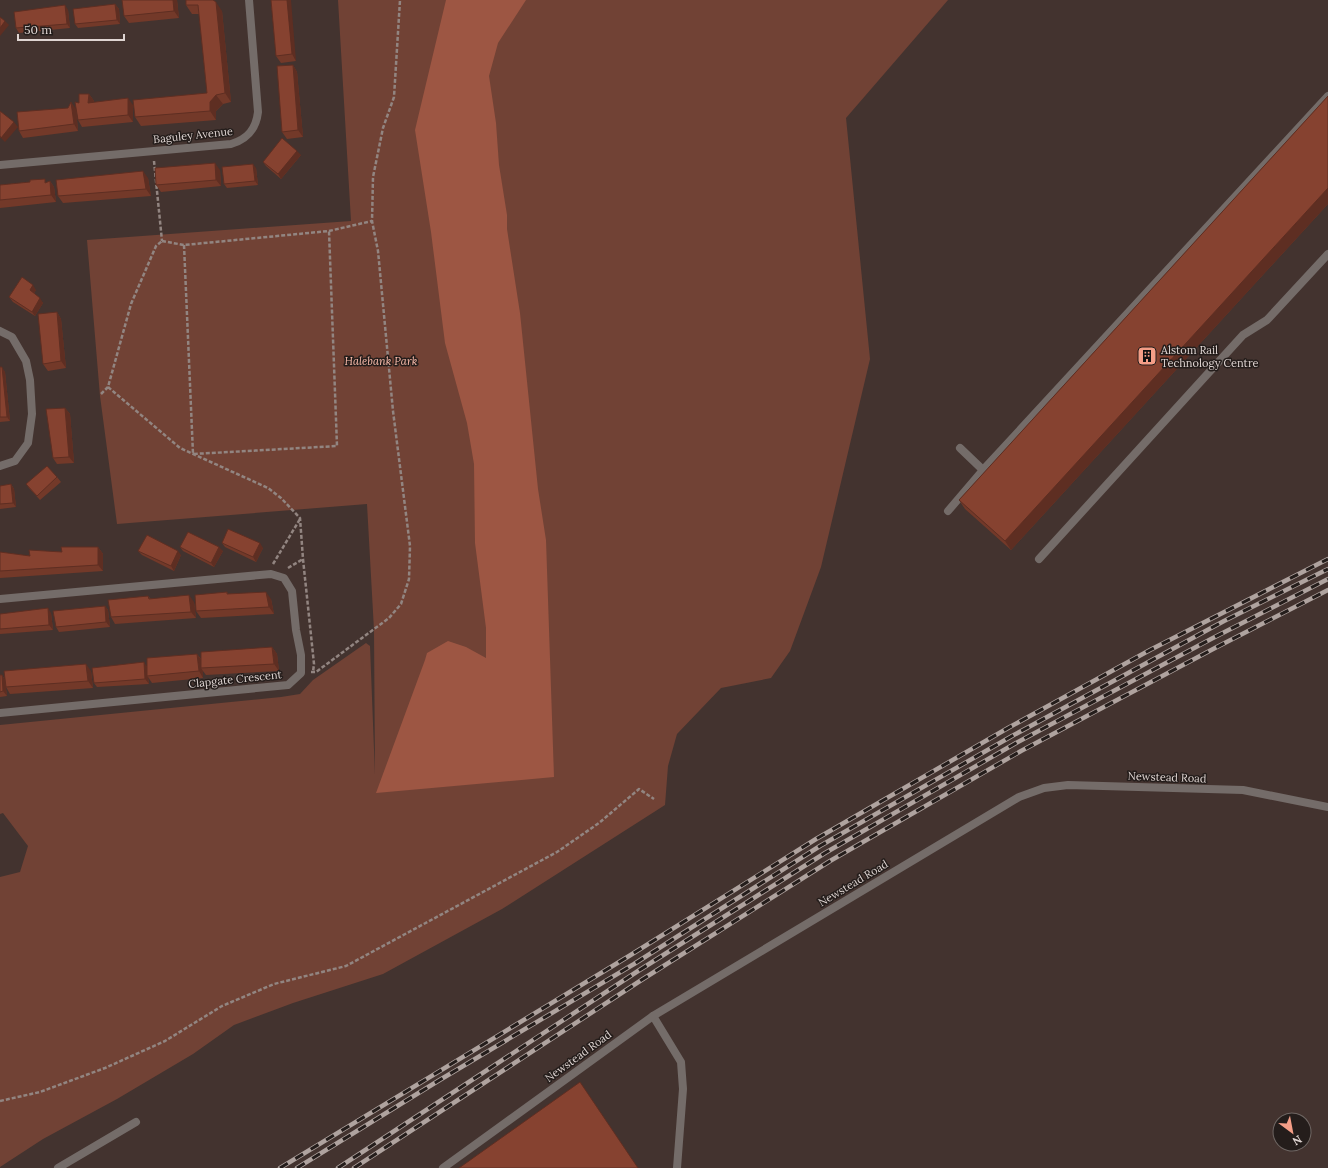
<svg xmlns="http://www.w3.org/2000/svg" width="1328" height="1168" viewBox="0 0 1328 1168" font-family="Lora,serif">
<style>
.green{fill:#714235}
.forest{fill:#9d5643}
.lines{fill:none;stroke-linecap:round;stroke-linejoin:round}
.path{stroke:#928581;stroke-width:2.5;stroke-dasharray:4 2;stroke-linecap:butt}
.lane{stroke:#746c69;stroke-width:8}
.street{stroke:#746c69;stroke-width:8}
.rail-casing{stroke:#afa39f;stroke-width:4.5}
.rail{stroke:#241d1b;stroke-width:3;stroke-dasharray:9;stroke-linecap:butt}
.wall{fill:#733929}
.shaded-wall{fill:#5e2e22}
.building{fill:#864230;stroke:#5e2e22}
.labels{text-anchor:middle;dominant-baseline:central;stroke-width:3;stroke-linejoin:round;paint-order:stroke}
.street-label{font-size:11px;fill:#dfd5d2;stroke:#241d1b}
.poi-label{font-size:11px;fill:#dfd5d2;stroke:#241d1b;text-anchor:start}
.park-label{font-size:11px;font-style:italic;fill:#fdbead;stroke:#241d1b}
</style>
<rect width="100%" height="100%" fill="#43332f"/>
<path class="green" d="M 338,0 L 948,0 L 846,118 L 870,359 L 821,567 L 790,651 L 771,678 L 721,688 L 677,734 L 668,766 L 665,805 L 502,909 L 383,974 L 293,1003 L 234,1025 L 193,1054 L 117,1099 L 43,1139 L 0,1167 L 0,877 L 20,872 L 28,846 L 3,813 L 0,814 L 0,725 L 281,697 L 300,694 L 313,680 L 366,643 L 370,646 L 375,775 L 374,630 L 367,504 L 117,524 L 100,396 L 87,240 L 351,221 Z"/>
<path class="forest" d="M 446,0 L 526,0 L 498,43 L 489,76 L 496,123 L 499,165 L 507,215 L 507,229 L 520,313 L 538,489 L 546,540 L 554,777 L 376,793 L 425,660 L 427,653 L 448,641 L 466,647 L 486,658 L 486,628 L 475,543 L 474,464 L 467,423 L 445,343 L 431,232 L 415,130 Z"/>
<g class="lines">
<path class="path" d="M 154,161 L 162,241
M 162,241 L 184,245 L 329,231 L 372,221
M 184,245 L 193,454 L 337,446 L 329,231
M 108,387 L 180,448 L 268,488 L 281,498 L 300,518 L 303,559 L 314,664 L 313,672
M 101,394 L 108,387 L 131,304 L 156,246 L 162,241
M 273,564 L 300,519
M 288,568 L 303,559
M 311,672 L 316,672 L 389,618 L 401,604 L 409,579 L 410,546 L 393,411 L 378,251 L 372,221 L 373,177 L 383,128 L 394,97 L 400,0
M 0,1101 L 40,1092 L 105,1068 L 165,1041 L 222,1006 L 274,984 L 346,966 L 557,852 L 599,823 L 639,789 L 654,799"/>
<path class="lane" d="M 960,448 L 983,470
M 948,511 L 983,470 L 1328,96
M 1039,559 L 1243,335 L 1267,320 L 1328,254
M 653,1016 L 681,1062 L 683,1089 L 677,1168
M 58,1168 L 136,1122"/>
<path class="street" d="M 0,165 L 231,144 C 248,139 256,129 258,112 L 249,0
M 0,331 L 12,337 L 26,361 L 30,380 L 32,414 L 28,443 L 15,461 L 0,466
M 0,599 L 271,574 L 284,578 L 292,591 L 296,630 L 301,655 L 301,673 L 288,685 L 0,713
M 443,1168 L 653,1016 L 1019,797 L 1044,788 L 1068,785 L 1243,790 L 1328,807"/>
<g class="rail-casing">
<path id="rail" d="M 280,1168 L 629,956 L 816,839 L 1008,728 L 1150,650 L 1328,559
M 297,1168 L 438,1081 L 634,964 L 820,846 L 1012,736 L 1224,621 L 1328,569
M 338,1168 L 638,971 L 825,853 L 1016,743 L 1211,639 L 1328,579
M 354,1168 L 643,979 L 830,861 L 1021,751 L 1215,648 L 1328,590"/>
</g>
<use href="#rail" class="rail"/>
</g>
<path class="wall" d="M 177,0 L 179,18 L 129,23 L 124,16 Z
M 186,0 L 222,11 L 231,102 L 223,104 L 216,111 L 216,120 L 141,126 L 135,117 L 207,93 L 199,14 L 192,14 L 186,5 Z
M 271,0 L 296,61 L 281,63 L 276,56 Z
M 115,4 L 119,9 L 120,24 L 78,28 L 75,24 Z
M 68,10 L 70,28 L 19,33 L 16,28 Z
M 293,65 L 297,72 L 303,137 L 287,139 L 282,132 Z
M 89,94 L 94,101 L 94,102 L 133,105 L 133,122 L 82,127 L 78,120 Z
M 1328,96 L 1328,204 L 1011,550 L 965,509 L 959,500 Z
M 76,109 L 78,131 L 23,138 L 19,131 Z
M 301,155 L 281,179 L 266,166 L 263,162 Z
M 256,168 L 258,185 L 227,188 L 224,184 Z
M 220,170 L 221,186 L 161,192 L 156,185 Z
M 148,178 L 151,196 L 63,203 L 58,196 Z
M 50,181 L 54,187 L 56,202 L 0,208 L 0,185 L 47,182 Z
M 36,290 L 34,293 L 43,303 L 35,316 L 13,302 L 9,297 Z
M 57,312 L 61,319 L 66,368 L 48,371 L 43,364 Z
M 0,367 L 5,372 L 10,421 L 0,422 Z
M 65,408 L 70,414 L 74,463 L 57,464 L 53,458 Z
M 57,477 L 61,482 L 40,500 L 29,488 L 26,484 Z
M 11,484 L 14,489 L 16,507 L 0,509 L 0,486 Z
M 222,543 L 263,548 L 256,562 L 225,547 Z
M 98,547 L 103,554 L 103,571 L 0,578 L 0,552 L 30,556 Z
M 180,547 L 223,551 L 214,567 L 183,551 Z
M 138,551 L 181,555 L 174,571 L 142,555 Z
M 227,592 L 228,594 L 271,599 L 274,614 L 201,618 L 196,611 Z
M 148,596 L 151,599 L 194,602 L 196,618 L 115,624 L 111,617 Z
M 105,606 L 108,610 L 110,627 L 59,632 L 56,627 Z
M 51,613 L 53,630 L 0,634 L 0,614 Z
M 272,647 L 277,654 L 279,671 L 206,675 L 203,671 L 203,678 L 152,683 L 148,677 L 149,684 L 97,687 L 94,683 L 147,666 L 197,654 L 201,659 Z
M 91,671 L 93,688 L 10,694 L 6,687 Z
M 0,675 L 2,675 L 5,680 L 7,696 L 0,697 Z"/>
<path class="shaded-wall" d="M 173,0 L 177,0 L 179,18 L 174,11 Z
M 287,0 L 291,0 L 296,61 L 292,54 Z
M 216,2 L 222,11 L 231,102 L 225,93 Z
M 115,4 L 119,9 L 120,24 L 117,20 Z
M 65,5 L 68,10 L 70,28 L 67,24 Z
M 5,21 L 9,25 L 0,36 L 0,28 Z
M 293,65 L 297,72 L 303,137 L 298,130 Z
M 89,94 L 94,101 L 93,110 L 88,103 Z
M 216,95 L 223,104 L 216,111 L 216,120 L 210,111 L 210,102 Z
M 128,98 L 133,105 L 133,122 L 128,115 Z
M 71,102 L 76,109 L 78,131 L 74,124 Z
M 14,122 L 18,127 L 5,142 L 1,138 Z
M 297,151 L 301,155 L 281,179 L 278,174 Z
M 215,163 L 220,170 L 221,186 L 216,180 Z
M 253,164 L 256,168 L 258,185 L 255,181 Z
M 143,171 L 148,178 L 151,196 L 146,189 Z
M 50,181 L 54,187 L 56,202 L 51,195 Z
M 1328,188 L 1328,204 L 1011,550 L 1005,541 Z
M 33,285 L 36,290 L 33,295 L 30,290 Z
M 40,298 L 43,303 L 35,316 L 32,312 Z
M 57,312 L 61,319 L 66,368 L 61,361 Z
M 2,367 L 5,372 L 10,421 L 7,417 Z
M 65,408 L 70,414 L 74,463 L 69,457 Z
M 11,484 L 14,489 L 16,507 L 13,503 Z
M 260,543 L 263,548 L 256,562 L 253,557 Z
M 98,547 L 103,554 L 103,571 L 98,565 Z
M 219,547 L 223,551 L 214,567 L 211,563 Z
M 178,551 L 181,555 L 174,571 L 171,566 Z
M 266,592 L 271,599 L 274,614 L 269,607 Z
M 189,595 L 194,602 L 196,618 L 191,612 Z
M 105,606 L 108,610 L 110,627 L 106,622 Z
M 48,608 L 51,613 L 53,630 L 49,625 Z
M 272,647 L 277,654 L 279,671 L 274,664 Z
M 197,654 L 202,661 L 201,668 L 203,671 L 203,678 L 199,671 Z
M 144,662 L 147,667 L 147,676 L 148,677 L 149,684 L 145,679 Z
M 86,664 L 91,671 L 93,688 L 88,681 Z
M 2,675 L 5,680 L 7,696 L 3,691 Z"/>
<path class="building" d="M 122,0 L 173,0 L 174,11 L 124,16 Z
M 186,0 L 213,0 L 216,2 L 225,93 L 216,95 L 210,102 L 210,111 L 135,117 L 133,100 L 207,93 L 198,5 L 186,5 Z
M 271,0 L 287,0 L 292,54 L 276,56 Z
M 115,4 L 117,20 L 75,24 L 73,9 Z
M 65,5 L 67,24 L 16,28 L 14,12 Z
M 0,17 L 5,21 L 0,28 Z
M 293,65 L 298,130 L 282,132 L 277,66 Z
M 79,94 L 89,94 L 88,103 L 128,98 L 128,115 L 78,120 L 75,102 L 79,103 Z
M 1328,96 L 1328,188 L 1005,541 L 959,500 Z
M 71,102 L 74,124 L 19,131 L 17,112 L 68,108 Z
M 0,111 L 14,122 L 1,138 L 0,136 Z
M 282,138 L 297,151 L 278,174 L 263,162 Z
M 215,163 L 216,180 L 156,185 L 155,168 Z
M 253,164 L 255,181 L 224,184 L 222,167 Z
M 143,171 L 146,189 L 58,196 L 56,180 Z
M 45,179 L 45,183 L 50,181 L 51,195 L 0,200 L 0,185 L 30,182 L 30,180 Z
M 22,277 L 33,285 L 30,290 L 40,298 L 32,312 L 9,297 Z
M 57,312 L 61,361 L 43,364 L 38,314 Z
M 0,367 L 2,367 L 7,417 L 0,417 Z
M 65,408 L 69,457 L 53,458 L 46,409 Z
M 47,466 L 57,477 L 37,496 L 26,484 Z
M 11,484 L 13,503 L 0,504 L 0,486 Z
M 228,529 L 260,543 L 253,557 L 222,543 Z
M 188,532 L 219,547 L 211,563 L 180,547 Z
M 147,535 L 178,551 L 171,566 L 138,551 Z
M 61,547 L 98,547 L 98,565 L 0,571 L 0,552 L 30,556 L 29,550 L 62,552 Z
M 227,592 L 227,594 L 266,592 L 269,607 L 196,611 L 195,595 Z
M 189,595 L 191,612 L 111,617 L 108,600 L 148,596 L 149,599 Z
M 105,606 L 106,622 L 56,627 L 53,611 Z
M 48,608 L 49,625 L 0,629 L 0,614 Z
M 272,647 L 274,664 L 201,668 L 201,652 Z
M 197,654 L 199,671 L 147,676 L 147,658 Z
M 144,662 L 145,679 L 94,683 L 92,668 Z
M 86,664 L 88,681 L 6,687 L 4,671 Z
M 0,675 L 2,675 L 3,691 L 0,692 Z
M 580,1082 L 638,1168 L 459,1168 Z"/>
<defs>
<g id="building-square" transform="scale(1)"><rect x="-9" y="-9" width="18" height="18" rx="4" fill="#f49e87" stroke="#241d1b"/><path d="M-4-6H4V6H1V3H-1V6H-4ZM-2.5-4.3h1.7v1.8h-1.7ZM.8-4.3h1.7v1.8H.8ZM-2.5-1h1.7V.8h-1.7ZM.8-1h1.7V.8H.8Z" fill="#111"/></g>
</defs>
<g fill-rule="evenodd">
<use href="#building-square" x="1147" y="356"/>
</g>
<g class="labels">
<g class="street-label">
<text transform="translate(193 135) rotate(-6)">Baguley Avenue</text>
<text transform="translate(235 679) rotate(-6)">Clapgate Crescent</text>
<text transform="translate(1167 777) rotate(2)">Newstead Road</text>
<text transform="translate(853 883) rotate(-31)">Newstead Road</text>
<text transform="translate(578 1056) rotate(-36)">Newstead Road</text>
</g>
<g class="poi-label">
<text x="1161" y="350">Alstom Rail<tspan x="1161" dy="13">Technology Centre</tspan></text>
</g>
<g class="park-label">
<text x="381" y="361">Halebank Park</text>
</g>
</g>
<g transform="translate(1292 1132) rotate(148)"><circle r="19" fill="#241d1b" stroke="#6f6764"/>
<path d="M0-3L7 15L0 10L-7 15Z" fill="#f49e87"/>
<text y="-6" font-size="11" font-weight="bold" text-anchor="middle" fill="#dfd5d2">N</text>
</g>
<path d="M18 34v6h106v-6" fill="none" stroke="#dfd5d2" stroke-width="2"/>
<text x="24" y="34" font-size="12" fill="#dfd5d2" stroke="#241d1b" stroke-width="3" paint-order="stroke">50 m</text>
</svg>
